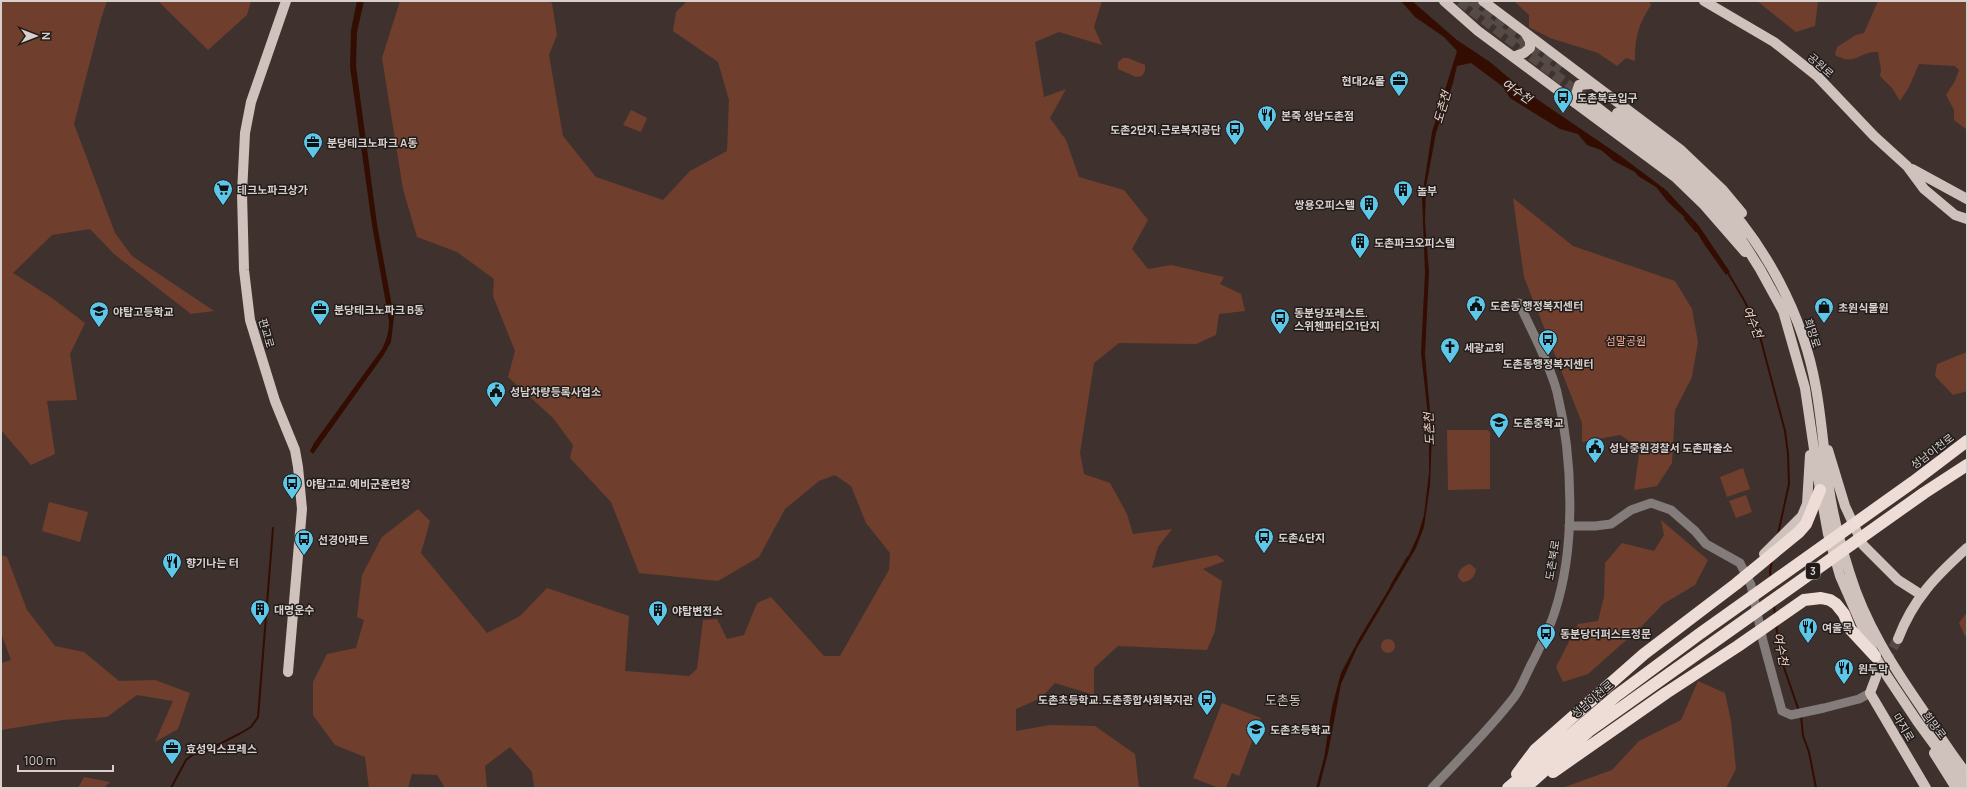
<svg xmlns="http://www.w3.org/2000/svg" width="1968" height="789" viewBox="0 0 1968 789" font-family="Manrope,'Noto Sans KR',sans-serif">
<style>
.green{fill:#703e2c}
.water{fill:#330d01}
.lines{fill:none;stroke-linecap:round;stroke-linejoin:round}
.stream{stroke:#330d01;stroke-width:2}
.major-tunnel{stroke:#564a46;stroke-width:10;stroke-dasharray:10 5;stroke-linecap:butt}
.minor{stroke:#837c7a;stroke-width:9}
.major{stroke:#cfc2bd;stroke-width:10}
.highway{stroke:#eeddd7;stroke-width:12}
.labels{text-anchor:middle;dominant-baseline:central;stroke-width:3;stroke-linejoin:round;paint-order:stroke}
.shield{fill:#211c1a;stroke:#a19a97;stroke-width:1}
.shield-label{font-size:10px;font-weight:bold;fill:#d8d0cd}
.street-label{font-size:11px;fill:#d8d0cd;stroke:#211c1a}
.poi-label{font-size:11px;font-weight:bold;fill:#d8d0cd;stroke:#211c1a;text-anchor:start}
.park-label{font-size:11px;fill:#f5af96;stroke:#211c1a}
.water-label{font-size:12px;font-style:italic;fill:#f7d2c5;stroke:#211c1a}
.quarter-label{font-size:13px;fill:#d5c5bf;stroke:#211c1a}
</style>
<rect width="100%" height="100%" fill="#3f322e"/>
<path class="green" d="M 1,1 L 107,1 L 101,19 L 74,124 L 115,233 L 132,256 L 214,311 L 191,314 L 114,254 L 90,229 L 52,235 L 13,273 L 52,298 L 85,323 L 70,354 L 77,400 L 47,401 L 55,454 L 31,465 L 1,430 Z
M 158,1 L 251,1 L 247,15 L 208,50 Z
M 400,1 L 548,1 L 552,3 L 557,35 L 549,55 L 563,136 L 596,177 L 663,200 L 690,171 L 727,151 L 729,100 L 718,62 L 673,31 L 676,12 L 687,1 L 1102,1 L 1094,27 L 1102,45 L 1059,32 L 1035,42 L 1044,97 L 1066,89 L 1050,118 L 1066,140 L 1079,177 L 1124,190 L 1148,220 L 1132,249 L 1148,269 L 1171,265 L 1224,277 L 1220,284 L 1241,294 L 1245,311 L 1219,314 L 1216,335 L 1196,344 L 1119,343 L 1094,363 L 1080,453 L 1084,474 L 1110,483 L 1127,514 L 1133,534 L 1172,529 L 1158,547 L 1152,568 L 1217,555 L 1225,561 L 1203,569 L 1222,581 L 1215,631 L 1207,650 L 1118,646 L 1094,668 L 1094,695 L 1055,683 L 1041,698 L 1016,709 L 1016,731 L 1050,725 L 1095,726 L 1135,754 L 1139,788 L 534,788 L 532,772 L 510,747 L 485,766 L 487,788 L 445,788 L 437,775 L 412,774 L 408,788 L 369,788 L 365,757 L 335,745 L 313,715 L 313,682 L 327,654 L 356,648 L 364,620 L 357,617 L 362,575 L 382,537 L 418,509 L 430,521 L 421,553 L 487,633 L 520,616 L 547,588 L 629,616 L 625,671 L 689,676 L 697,669 L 703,620 L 717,619 L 727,639 L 744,635 L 757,603 L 771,597 L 824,656 L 840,656 L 889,570 L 890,553 L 866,523 L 851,486 L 835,475 L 819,481 L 785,509 L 759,557 L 718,581 L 639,573 L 611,502 L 570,458 L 573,445 L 553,418 L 508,377 L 515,351 L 493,296 L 494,279 L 457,252 L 417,237 L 403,189 L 382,58 Z
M 1514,1 L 1649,1 L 1651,5 C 1638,25 1635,37 1635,61 L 1626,58 L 1617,66 L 1598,53 L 1550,38 L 1529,27 L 1529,15 Z
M 1757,1 L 1832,1 L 1818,2 L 1815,26 L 1796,32 Z
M 1878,1 L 1967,1 L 1967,130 L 1954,120 L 1954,110 L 1946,95 L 1955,81 L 1959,70 L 1955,66 L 1919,64 L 1909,87 L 1900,101 L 1892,88 L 1880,76 L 1881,70 L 1878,52 C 1857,51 1857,67 1835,55 L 1837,47 L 1856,35 L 1864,33 Z
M 1123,58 L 1128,58 L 1145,65 L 1145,71 L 1142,76 L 1136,77 L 1118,69 L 1118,62 Z
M 631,110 L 647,118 L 641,132 L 623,125 Z
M 1513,198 L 1573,246 L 1675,281 L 1692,309 L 1698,342 L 1692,377 L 1675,410 L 1672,463 L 1657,486 L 1634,490 L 1640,448 L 1620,435 L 1582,442 L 1582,423 L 1524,277 Z
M 1967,352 L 1967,391 L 1953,395 L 1935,376 L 1937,364 Z
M 1447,430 L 1487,430 L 1490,432 L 1490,489 L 1448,490 Z
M 1743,468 L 1750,489 L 1727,497 L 1720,477 Z
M 1746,495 L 1752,512 L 1736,518 L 1729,501 Z
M 49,502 L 88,512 L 80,542 L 42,531 Z
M 1661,520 L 1708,560 L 1695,585 L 1663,604 L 1640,628 L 1588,674 L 1563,682 L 1556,667 L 1578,624 L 1598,621 L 1604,597 L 1605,563 L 1622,543 L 1654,551 L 1664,535 Z
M 1,555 L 7,557 L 27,610 L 55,646 L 84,652 L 119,681 L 155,680 L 190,693 L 178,729 L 155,742 L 173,701 L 137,695 L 107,717 L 63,720 L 1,730 L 1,663 L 11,660 L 1,633 Z
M 1470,564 L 1476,569 C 1475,577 1470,582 1462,582 L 1458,577 C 1458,570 1463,566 1470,564 Z
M 1967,612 L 1967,637 L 1965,636 L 1959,623 Z
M1381 646a7 7 0 1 1 14 0a7 7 0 1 1-14 0Z
M 1698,681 L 1725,693 L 1731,721 L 1736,769 L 1726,788 L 1562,788 L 1612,770 L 1639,741 L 1681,720 Z
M 1222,703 L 1261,718 L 1239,776 L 1232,773 L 1226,788 L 1219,788 L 1193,778 Z
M 84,777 L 110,782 L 104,788 L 78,788 Z"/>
<path class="water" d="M 357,1 L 364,1 L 357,32 L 356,66 L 377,224 L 394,317 L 391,342 L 383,356 L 313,454 L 310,451 L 314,443 L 382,349 C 387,339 389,331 389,321 L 372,225 L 350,67 L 351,30 Z
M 1401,1 L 1412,1 L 1457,40 L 1490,62 L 1522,89 L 1622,157 L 1666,190 L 1699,226 L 1730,272 L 1726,275 L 1704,244 L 1692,224 L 1668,202 L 1656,187 L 1638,176 L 1635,172 L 1614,161 L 1601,150 L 1587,145 L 1578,134 L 1560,129 L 1510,98 L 1502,86 L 1471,63 L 1457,66 L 1453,83 L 1436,133 L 1426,187 L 1425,221 L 1429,272 L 1425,355 L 1432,434 L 1430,485 L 1424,527 L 1416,548 L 1357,648 L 1341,684 L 1328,753 L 1319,788 L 1316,788 L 1324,758 L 1332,707 L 1341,673 L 1360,637 L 1408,557 L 1418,535 L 1424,515 L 1429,473 L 1429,424 L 1421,353 L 1425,272 L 1422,197 L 1432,132 L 1457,51 L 1444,37 L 1415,17 Z"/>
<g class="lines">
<path class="stream" d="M 1685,218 L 1696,231
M 1728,273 L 1744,300 L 1758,329 L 1785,431 L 1788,454 L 1789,484 L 1778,534
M 1771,579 L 1770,572 L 1772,560
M 1391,586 L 1408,557
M 1774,605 L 1775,615
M 1776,625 L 1781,659 L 1799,711
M 1801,715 L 1803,736 L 1809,752 L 1816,788
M 171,788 L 186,760 L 192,755 L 206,751 L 239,734 L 251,727 L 258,717 L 273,528"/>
<path class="major-tunnel" d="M 1460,1 L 1589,101
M 1472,1 L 1560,70
M 1878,674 L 1898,639"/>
<path class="minor" d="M 1569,526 L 1595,526 L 1611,524 L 1631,510 L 1651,503 L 1671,510 L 1695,531 L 1706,544 L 1740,563 L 1751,585 L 1763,641 L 1782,711 L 1791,715 L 1824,708 L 1859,699 L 1870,693
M 1432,788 C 1460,758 1490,729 1515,696 C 1522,686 1527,672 1533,661 C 1541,645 1550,628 1555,611 C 1576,547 1573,458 1557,392 C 1549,362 1532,332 1519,303"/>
<path class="major" d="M 286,1 L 251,102 L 245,133 L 242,193 L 244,270 L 250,320 L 275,401 L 295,450 L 298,467 L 302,509 L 288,672
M 1444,1 L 1478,31 L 1675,177 L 1704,205 L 1745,252
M 1483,1 L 1681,150 L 1722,189 L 1742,213
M 1704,1 L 1774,42 L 1817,76 L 1874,136 L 1907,166 L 1924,189 L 1955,215 L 1967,219
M 1513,57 L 1524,53 L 1530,48 L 1530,41 L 1526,34
M 1589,101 L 1685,175 L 1729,220 L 1760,269 L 1783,311 L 1805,388 L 1820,490 L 1828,534 L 1840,576 L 1875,656 L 1887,676 L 1917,721 L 1966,788
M 1577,104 L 1575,97 L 1579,85 L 1591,84
M 1617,113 C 1650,138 1685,161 1714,191 C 1765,244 1803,314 1816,388 C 1822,421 1824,455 1829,488 C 1833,517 1841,546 1850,574 C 1865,623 1892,665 1921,707 C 1936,730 1950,753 1967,774
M 1912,169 L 1967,199
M 1828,450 L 1845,506 L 1863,545 L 1898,580 L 1920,594
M 1764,554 L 1802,516 L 1807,504 L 1810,455
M 1898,639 C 1913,599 1936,576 1967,548
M 1876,677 L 1870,693 L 1926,788
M 1934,753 L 1956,788"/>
<path class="highway" d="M 1553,772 L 1666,693 L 1738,646 L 1804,600 L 1821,598 L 1830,600 L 1836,604 L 1844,614 L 1850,629 L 1875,656
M 1517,774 L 1535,750 L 1644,654 L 1736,584 L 1799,532 L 1806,524 L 1820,490
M 1508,788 L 1616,696 L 1698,635 L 1913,482 L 1967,441
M 1525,788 L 1590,730 L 1924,493 L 1967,465"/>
</g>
<defs>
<g id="office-pin" transform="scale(1)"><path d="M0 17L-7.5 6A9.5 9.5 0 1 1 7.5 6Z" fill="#5cc7e8" stroke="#211c1a"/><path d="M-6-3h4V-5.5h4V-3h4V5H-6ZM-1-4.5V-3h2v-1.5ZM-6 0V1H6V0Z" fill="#111"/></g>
<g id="bus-pin" transform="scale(1)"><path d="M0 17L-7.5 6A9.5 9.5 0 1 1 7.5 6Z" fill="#5cc7e8" stroke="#211c1a"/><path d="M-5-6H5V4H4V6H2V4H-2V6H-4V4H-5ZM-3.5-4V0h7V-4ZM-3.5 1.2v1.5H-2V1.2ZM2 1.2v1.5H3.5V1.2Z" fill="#111"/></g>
<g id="restaurant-pin" transform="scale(1)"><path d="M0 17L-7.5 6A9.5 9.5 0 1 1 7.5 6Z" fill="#5cc7e8" stroke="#211c1a"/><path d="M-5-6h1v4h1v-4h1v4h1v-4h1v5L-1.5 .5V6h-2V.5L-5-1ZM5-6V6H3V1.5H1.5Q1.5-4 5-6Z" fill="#111"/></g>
<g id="supermarket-pin" transform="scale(1)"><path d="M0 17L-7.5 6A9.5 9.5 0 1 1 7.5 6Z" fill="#5cc7e8" stroke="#211c1a"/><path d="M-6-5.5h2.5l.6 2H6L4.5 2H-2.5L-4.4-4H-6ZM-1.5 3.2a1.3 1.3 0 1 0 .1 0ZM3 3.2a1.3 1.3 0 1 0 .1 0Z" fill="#111"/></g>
<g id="building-pin" transform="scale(1)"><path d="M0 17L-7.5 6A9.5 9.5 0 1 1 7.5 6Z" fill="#5cc7e8" stroke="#211c1a"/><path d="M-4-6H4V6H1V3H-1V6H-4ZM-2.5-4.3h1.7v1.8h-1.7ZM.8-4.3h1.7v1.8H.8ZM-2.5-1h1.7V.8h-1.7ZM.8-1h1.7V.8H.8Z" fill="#111"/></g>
<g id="civic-pin" transform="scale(1)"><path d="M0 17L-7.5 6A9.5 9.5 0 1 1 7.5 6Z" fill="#5cc7e8" stroke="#211c1a"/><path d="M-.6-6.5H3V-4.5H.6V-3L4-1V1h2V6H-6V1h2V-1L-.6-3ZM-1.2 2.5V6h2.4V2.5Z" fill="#111"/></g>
<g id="shop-pin" transform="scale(1)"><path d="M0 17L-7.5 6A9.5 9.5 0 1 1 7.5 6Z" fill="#5cc7e8" stroke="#211c1a"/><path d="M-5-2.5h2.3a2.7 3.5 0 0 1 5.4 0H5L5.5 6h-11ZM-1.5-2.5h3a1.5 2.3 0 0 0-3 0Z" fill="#111"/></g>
<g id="school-pin" transform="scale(1)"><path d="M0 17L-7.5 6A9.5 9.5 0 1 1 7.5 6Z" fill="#5cc7e8" stroke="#211c1a"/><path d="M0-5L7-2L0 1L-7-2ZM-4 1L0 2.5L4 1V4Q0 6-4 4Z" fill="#111"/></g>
<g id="church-pin" transform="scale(1)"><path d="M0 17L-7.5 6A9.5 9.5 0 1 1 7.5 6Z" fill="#5cc7e8" stroke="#211c1a"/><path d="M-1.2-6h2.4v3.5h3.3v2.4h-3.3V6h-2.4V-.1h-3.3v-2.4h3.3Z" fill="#111"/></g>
</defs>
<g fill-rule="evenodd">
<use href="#office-pin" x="1399" y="80"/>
<use href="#bus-pin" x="1563" y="97"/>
<use href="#restaurant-pin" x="1267" y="115"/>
<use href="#bus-pin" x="1235" y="129"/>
<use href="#office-pin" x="313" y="142"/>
<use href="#supermarket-pin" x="223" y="189"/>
<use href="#building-pin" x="1403" y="190"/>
<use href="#building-pin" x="1369" y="204"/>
<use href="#building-pin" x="1360" y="242"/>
<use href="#civic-pin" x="1476" y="305"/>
<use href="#shop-pin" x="1824" y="307"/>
<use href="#office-pin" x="320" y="309"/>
<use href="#school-pin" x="99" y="311"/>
<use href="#bus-pin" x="1280" y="318"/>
<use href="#bus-pin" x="1548" y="339"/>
<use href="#church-pin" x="1450" y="347"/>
<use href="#civic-pin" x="496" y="391"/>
<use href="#school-pin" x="1499" y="422"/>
<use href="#civic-pin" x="1595" y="447"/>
<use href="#bus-pin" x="292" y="483"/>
<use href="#bus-pin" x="1264" y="537"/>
<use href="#bus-pin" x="304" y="539"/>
<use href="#restaurant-pin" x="172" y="562"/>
<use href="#building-pin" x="260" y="609"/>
<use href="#building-pin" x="658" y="610"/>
<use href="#restaurant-pin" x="1808" y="627"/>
<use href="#bus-pin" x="1546" y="633"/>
<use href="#restaurant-pin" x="1844" y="668"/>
<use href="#bus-pin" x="1207" y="699"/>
<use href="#school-pin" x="1256" y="729"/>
<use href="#office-pin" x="172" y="748"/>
</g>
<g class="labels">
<rect class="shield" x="1806" y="563" width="14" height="16" rx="3"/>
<g class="shield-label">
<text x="1813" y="571">3</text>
</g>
<g class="street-label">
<text transform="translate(1821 65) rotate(42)">공원로</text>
<text transform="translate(267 333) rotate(74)">판교로</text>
<text transform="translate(1813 333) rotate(72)">희망로</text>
<text transform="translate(1932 451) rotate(-37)">성남이천로</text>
<text transform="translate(1552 560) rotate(-81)">도촌북로</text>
<text transform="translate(1592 699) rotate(-40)">성남이천로</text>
<text transform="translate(1935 725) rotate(53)">희망로</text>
<text transform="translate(1904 727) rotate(59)">마지로</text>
</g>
<g class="poi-label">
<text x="1385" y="80" text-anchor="end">현대24몰</text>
<text x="1577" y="97">도촌북로입구</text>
<text x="1281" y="115">본죽 성남도촌점</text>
<text x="1221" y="129" text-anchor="end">도촌2단지.근로복지공단</text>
<text x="327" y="142">분당테크노파크 A동</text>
<text x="237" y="189">테크노파크상가</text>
<text x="1417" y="190">놀부</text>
<text x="1355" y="204" text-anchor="end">쌍용오피스텔</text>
<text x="1374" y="242">도촌파크오피스텔</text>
<text x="1490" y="305">도촌동 행정복지센터</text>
<text x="1838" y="307">초원식물원</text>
<text x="334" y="309">분당테크노파크 B동</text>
<text x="113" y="311">야탑고등학교</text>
<text x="1294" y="312">동분당포레스트.<tspan x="1294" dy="13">스위첸파티오1단지</tspan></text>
<text x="1464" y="347">세광교회</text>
<text x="1548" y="363" text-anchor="middle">도촌동행정복지센터</text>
<text x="510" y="391">성남차량등록사업소</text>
<text x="1513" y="422">도촌중학교</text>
<text x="1609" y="447">성남중원경찰서 도촌파출소</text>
<text x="306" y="483">야탑고교.예비군훈련장</text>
<text x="1278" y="537">도촌4단지</text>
<text x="318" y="539">선경아파트</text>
<text x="186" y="562">향기나는 터</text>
<text x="274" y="609">대명운수</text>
<text x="672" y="610">야탑변전소</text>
<text x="1822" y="627">여울목</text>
<text x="1560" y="633">동분당더퍼스트정문</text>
<text x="1858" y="668">원두막</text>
<text x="1193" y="699" text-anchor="end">도촌초등학교.도촌종합사회복지관</text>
<text x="1270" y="729">도촌초등학교</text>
<text x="186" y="748">효성익스프레스</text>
</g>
<g class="park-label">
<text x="1626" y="340">섬말공원</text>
</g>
<g class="water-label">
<text transform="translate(1517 91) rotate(34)">여수천</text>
<text transform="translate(1442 107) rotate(-74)">도촌천</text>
<text transform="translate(1753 322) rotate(68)">여수천</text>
<text transform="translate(1429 429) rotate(-93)">도촌천</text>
<text transform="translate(1781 649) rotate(79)">여수천</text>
</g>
<g class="quarter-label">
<text x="1283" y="700">도촌동</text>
</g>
</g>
<rect width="1968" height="789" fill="none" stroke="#d8d0cd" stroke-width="4"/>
<g transform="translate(36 36) rotate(90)" stroke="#211c1a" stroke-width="3" paint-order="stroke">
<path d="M0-3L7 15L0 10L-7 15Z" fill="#d8d0cd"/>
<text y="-6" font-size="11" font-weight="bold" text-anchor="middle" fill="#d8d0cd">N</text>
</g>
<path d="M18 765v6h95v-6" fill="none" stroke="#d8d0cd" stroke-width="2"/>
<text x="24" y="765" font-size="12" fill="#d8d0cd" stroke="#211c1a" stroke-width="3" paint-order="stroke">100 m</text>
</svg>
